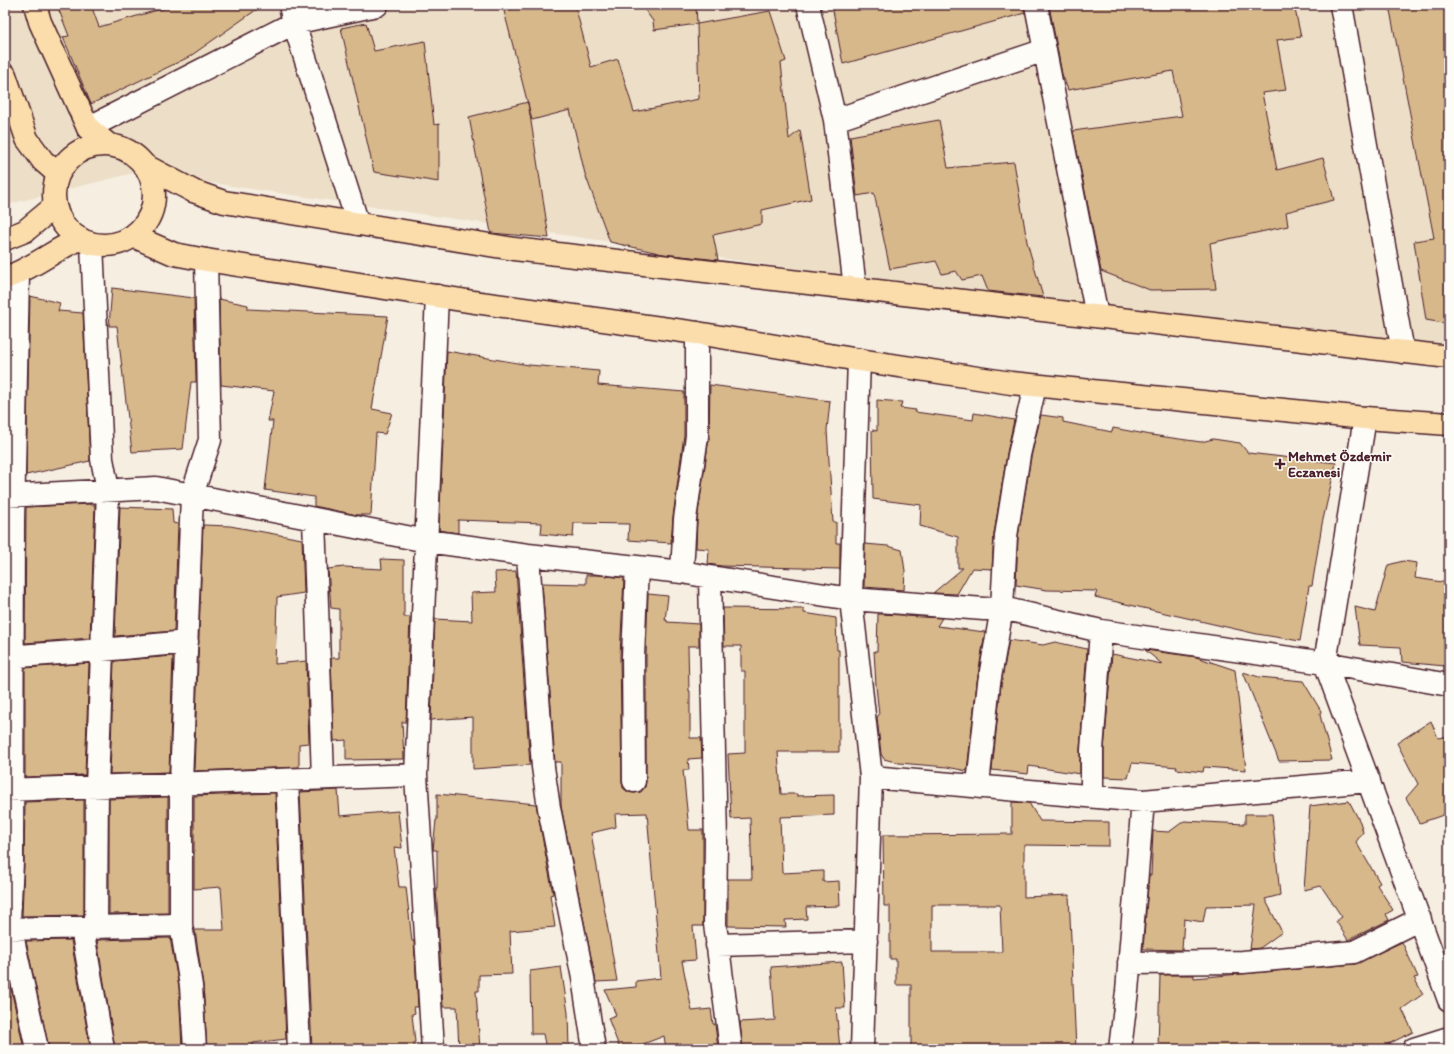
<svg xmlns="http://www.w3.org/2000/svg" width="1454" height="1054" viewBox="0 0 1454 1054" font-family="Itim,sans-serif">
<style>
.built{fill:#ecdec7}
.building{fill:#d7b88b;stroke:#4a1f2b;fill-rule:evenodd}
.lines{fill:none;stroke-linecap:round;stroke-linejoin:round}
.minor-casing{stroke:#4a1f2b;stroke-width:25}
.major-casing{stroke:#4a1f2b;stroke-width:25}
.minor{stroke:#fdfcf7;stroke-width:22}
.major{stroke:#faddab;stroke-width:22}
.poi-dot{fill:#4a1f2b;stroke:#fdfcf7;stroke-width:1.5}
.labels{text-anchor:middle;dominant-baseline:central;stroke-width:3;stroke-linejoin:round;paint-order:stroke}
.poi-label{font-size:14px;font-weight:bold;fill:#4a1f2b;stroke:#fdfcf7;text-anchor:start}
</style>
<rect width="100%" height="100%" fill="#f5eee1"/>
<filter id="ink" filterUnits="userSpaceOnUse"><feTurbulence type="fractalNoise" baseFrequency=".025" numOctaves="2"/><feDisplacementMap in="SourceGraphic" scale="8" xChannelSelector="R" yChannelSelector="G"/><feConvolveMatrix kernelMatrix="1 2 1 2 8 2 1 2 1" color-interpolation-filters="sRGB"/></filter>
<g filter="url(#ink)">
<path class="built" d="M 5,5 L 1449,5 L 1449,356 L 1413,360 L 137,172 L 5,205 Z"/>
<path class="building" d="M 57,5 L 91,5 L 99,27 L 175,5 L 263,5 L 189,57 L 91,104 L 63,37 L 69,36 Z
M 527,5 L 575,5 L 591,67 L 618,59 L 634,112 L 699,99 L 697,24 L 770,11 L 786,61 L 781,63 L 789,139 L 800,130 L 811,199 L 762,210 L 762,224 L 713,235 L 718,260 L 663,254 L 610,242 L 585,174 L 570,110 L 532,120 L 504,11 Z
M 641,5 L 696,5 L 697,24 L 654,30 L 653,21 Z
M 832,5 L 1024,5 L 1025,13 L 843,64 Z
M 1049,5 L 1294,5 L 1301,37 L 1277,40 L 1286,90 L 1262,93 L 1277,170 L 1323,158 L 1334,200 L 1286,212 L 1288,226 L 1210,243 L 1216,289 L 1150,290 L 1101,271 L 1073,131 L 1182,116 L 1173,71 L 1068,90 L 1062,74 Z
M 1389,5 L 1449,5 L 1449,324 L 1426,320 L 1414,241 L 1434,238 Z
M 366,23 L 374,51 L 425,41 L 434,125 L 439,124 L 439,182 L 374,172 L 341,28 Z
M 528,102 L 549,238 L 491,233 L 469,117 Z
M 939,120 L 948,168 L 1014,162 L 1027,242 L 1043,297 L 988,291 L 982,276 L 962,280 L 956,271 L 942,274 L 936,261 L 890,269 L 874,193 L 857,196 L 850,136 Z
M 112,288 L 194,298 L 196,382 L 191,382 L 183,449 L 132,452 L 117,326 L 109,326 Z
M 30,296 L 60,303 L 58,311 L 83,313 L 90,461 L 26,475 Z
M 219,299 L 248,305 L 248,309 L 388,316 L 372,409 L 392,413 L 385,434 L 376,433 L 371,515 L 357,515 L 314,506 L 314,497 L 265,490 L 273,421 L 268,421 L 274,391 L 221,385 Z
M 447,351 L 529,365 L 599,371 L 598,385 L 684,392 L 684,435 L 673,517 L 671,543 L 628,540 L 629,524 L 574,523 L 573,537 L 541,534 L 542,523 L 458,520 L 458,533 L 439,530 Z
M 710,385 L 830,401 L 827,430 L 833,522 L 836,522 L 836,543 L 840,543 L 840,569 L 722,566 L 708,564 L 709,549 L 696,548 L 697,520 L 709,438 Z
M 877,400 L 902,402 L 900,408 L 916,410 L 915,412 L 973,420 L 974,413 L 1014,420 L 1007,453 L 994,534 L 992,569 L 972,568 L 957,594 L 933,593 L 963,568 L 958,568 L 958,537 L 920,526 L 921,505 L 873,499 L 872,430 L 877,431 Z
M 1041,415 L 1063,418 L 1063,422 L 1112,432 L 1113,428 L 1151,435 L 1201,442 L 1213,439 L 1240,443 L 1248,453 L 1336,463 L 1322,524 L 1312,586 L 1309,586 L 1300,641 L 1257,634 L 1095,597 L 1097,591 L 1047,590 L 1016,585 L 1018,537 L 1031,457 Z
M 90,504 L 90,505 L 95,505 L 90,638 L 25,643 L 26,507 Z
M 120,507 L 172,509 L 173,523 L 178,524 L 174,631 L 115,636 Z
M 203,525 L 230,526 L 302,539 L 304,593 L 277,597 L 275,664 L 306,661 L 309,743 L 299,744 L 299,767 L 194,771 Z
M 865,544 L 888,546 L 902,550 L 905,571 L 904,590 L 864,587 Z
M 381,559 L 404,560 L 404,617 L 410,617 L 406,722 L 402,722 L 404,759 L 346,760 L 346,740 L 334,741 L 331,658 L 339,658 L 339,609 L 331,608 L 328,569 L 344,567 L 382,569 Z
M 1403,561 L 1417,563 L 1415,578 L 1449,583 L 1449,652 L 1445,666 L 1402,662 L 1401,647 L 1360,645 L 1355,607 L 1375,612 L 1388,565 Z
M 516,571 L 530,765 L 473,769 L 473,717 L 431,720 L 435,619 L 472,621 L 471,593 L 496,592 L 495,572 Z
M 586,575 L 598,575 L 624,578 L 620,656 L 622,781 L 623,788 L 628,792 L 634,793 L 641,792 L 645,787 L 646,781 L 646,656 L 648,594 L 668,596 L 665,620 L 667,620 L 667,622 L 699,624 L 699,646 L 688,646 L 689,691 L 690,691 L 690,738 L 701,738 L 702,758 L 688,759 L 689,770 L 683,770 L 689,830 L 703,830 L 703,926 L 693,926 L 696,960 L 682,961 L 692,1011 L 711,1009 L 713,1024 L 715,1024 L 718,1049 L 666,1049 L 664,1036 L 630,1049 L 620,1049 L 608,1018 L 616,1015 L 605,990 L 636,987 L 636,981 L 661,978 L 647,813 L 615,814 L 616,827 L 591,833 L 617,981 L 596,982 L 561,806 L 561,762 L 555,762 L 542,583 L 586,584 Z
M 723,608 L 804,609 L 804,613 L 836,618 L 837,650 L 839,650 L 839,752 L 778,752 L 781,794 L 797,794 L 797,796 L 834,795 L 834,815 L 780,817 L 782,873 L 823,871 L 823,882 L 839,881 L 840,906 L 806,907 L 807,919 L 785,920 L 786,927 L 728,926 L 728,879 L 752,879 L 750,818 L 731,819 L 728,754 L 745,753 L 745,671 L 741,671 L 741,646 L 724,646 Z
M 878,614 L 903,615 L 903,616 L 942,618 L 937,626 L 985,632 L 977,682 L 967,771 L 947,767 L 899,763 L 884,759 L 881,754 L 877,717 L 879,715 L 876,686 L 874,651 L 877,651 Z
M 1009,640 L 1043,645 L 1055,642 L 1087,649 L 1080,749 L 1080,774 L 1029,766 L 1028,774 L 992,770 L 1001,685 Z
M 1145,650 L 1196,657 L 1235,670 L 1246,770 L 1204,767 L 1203,772 L 1176,769 L 1177,767 L 1132,763 L 1128,778 L 1104,777 L 1104,750 L 1112,654 L 1162,664 Z
M 173,656 L 169,772 L 110,774 L 114,661 Z
M 89,663 L 85,775 L 25,777 L 25,668 Z
M 1243,672 L 1259,677 L 1303,681 L 1321,711 L 1320,715 L 1332,760 L 1279,761 Z
M 1431,721 L 1438,738 L 1449,736 L 1449,813 L 1420,823 L 1406,798 L 1418,784 L 1397,743 Z
M 338,790 L 340,816 L 398,811 L 402,848 L 394,847 L 399,887 L 406,887 L 412,941 L 414,941 L 418,1007 L 414,1007 L 415,1013 L 412,1014 L 415,1042 L 414,1042 L 414,1049 L 312,1049 L 300,792 Z
M 275,793 L 286,1039 L 253,1043 L 253,1049 L 207,1049 L 203,985 L 195,930 L 224,930 L 221,887 L 194,889 L 194,796 Z
M 437,794 L 536,804 L 553,894 L 550,895 L 555,927 L 510,931 L 512,974 L 479,975 L 479,991 L 476,991 L 480,1049 L 459,1049 L 457,1007 L 443,1007 L 436,888 L 437,888 L 437,850 L 433,850 L 436,820 L 437,820 Z
M 168,797 L 168,913 L 109,914 L 109,799 Z
M 84,800 L 84,915 L 22,916 L 24,863 L 25,802 Z
M 1349,801 L 1360,822 L 1363,832 L 1356,842 L 1380,883 L 1377,885 L 1393,910 L 1386,914 L 1389,920 L 1348,940 L 1336,921 L 1342,917 L 1321,886 L 1304,890 L 1310,806 Z
M 1012,802 L 1029,803 L 1040,821 L 1109,822 L 1109,846 L 1024,845 L 1024,897 L 1069,895 L 1076,1049 L 911,1049 L 911,985 L 896,985 L 896,959 L 890,959 L 890,906 L 884,906 L 883,835 L 1012,834 ZM 932,905 L 1000,905 L 1002,952 L 932,952 Z
M 1245,814 L 1272,814 L 1280,895 L 1265,899 L 1282,932 L 1260,948 L 1250,949 L 1256,905 L 1206,906 L 1203,922 L 1184,919 L 1182,950 L 1143,949 L 1149,875 L 1151,875 L 1153,831 L 1169,832 L 1184,821 L 1245,824 Z
M 170,938 L 179,987 L 182,1049 L 115,1049 L 97,940 Z
M 71,940 L 90,1046 L 72,1049 L 49,1049 L 26,941 Z
M 1402,942 L 1418,977 L 1414,978 L 1423,994 L 1402,1009 L 1413,1032 L 1378,1049 L 1158,1049 L 1160,975 L 1194,975 L 1194,978 L 1355,964 Z
M 5,961 L 24,1049 L 5,1049 Z
M 842,962 L 845,1008 L 836,1008 L 840,1049 L 743,1049 L 740,1022 L 775,1020 L 771,967 Z
M 561,967 L 568,1013 L 569,1049 L 546,1049 L 543,1034 L 531,1034 L 530,971 Z"/>
<g class="lines">
<g class="minor-casing">
<path id="minor" d="M 290,5 L 294,23 L 358,224
M 808,5 L 835,120 L 855,288
M 1036,5 L 1097,316
M 1341,5 L 1403,352
M 835,120 L 1045,50
M 88,128 L 294,23 L 377,5
M 92,244 L 102,459 L 108,490 L 97,786 L 96,928
M 18,274 L 13,521 L 12,862 L 9,921 L 37,1049
M 859,360 L 851,599 L 871,777 L 862,1049
M 1365,418 L 1325,663 L 1449,1000
M 5,496 L 156,488 L 427,541 L 528,555 L 682,572 L 710,577 L 851,599 L 984,609 L 1002,608 L 1101,631 L 1325,663 L 1449,685
M 314,519 L 323,778
M 528,555 L 543,767 L 549,808 L 583,978 L 594,1049
M 682,572 L 685,519 L 697,436 L 697,333
M 710,577 L 716,841 L 715,924 L 731,1049
M 5,657 L 102,650 L 187,642
M 871,777 L 1143,801 L 1369,781
M 287,780 L 299,1049
M 634,781 L 633,656 L 637,567
M 980,787 L 979,775 L 989,683 L 1002,608 L 1006,536 L 1019,455 L 1035,386
M 5,790 L 416,775
M 1092,796 L 1092,750 L 1101,631
M 82,928 L 103,1049
M 5,929 L 181,925
M 717,945 L 866,941
M 1129,963 L 1243,962 L 1354,952 L 1420,919
M 195,1049 L 191,986 L 181,925 L 181,783 L 192,495 L 210,440 L 206,260
M 433,1049 L 416,775 L 437,296
M 1120,1049 L 1127,991 L 1143,801
M 1414,1049 L 1449,1038"/>
</g>
<g class="major-casing">
<path id="major" d="M 35,5 L 40,22 L 88,128 L 109,145
M 5,75 L 27,139 L 43,161 L 58,174
M54 195a50 50 0 1 1 100 0a50 50 0 1 1-100 0Z
M 144,165 L 193,191 L 224,202 L 514,249 L 1449,357
M 133,236 L 174,254 L 206,260 L 474,302 L 697,333 L 859,360 L 1011,383 L 1365,418 L 1449,424
M 5,239 L 25,231 L 55,206
M 5,278 C 32,269 54,250 79,239"/>
</g>
<use href="#minor" class="minor"/>
<use href="#major" class="major"/>
</g>
</g>
<path class="poi-dot" d="M1278 458h4v4h4v4h-4v4h-4v-4h-4v-4h4z"/>
<g class="labels">
<g class="poi-label">
<text x="1288" y="456">Mehmet Özdemir<tspan x="1288" dy="16">Eczanesi</tspan></text>
</g>
</g>
<rect width="1454" height="1054" fill="none" stroke="#fdfcf7" stroke-width="20"/>
<rect x="10" y="10" width="1434" height="1034" fill="none" stroke="#4a1f2b" stroke-width="1.5" filter="url(#ink)"/>
</svg>
